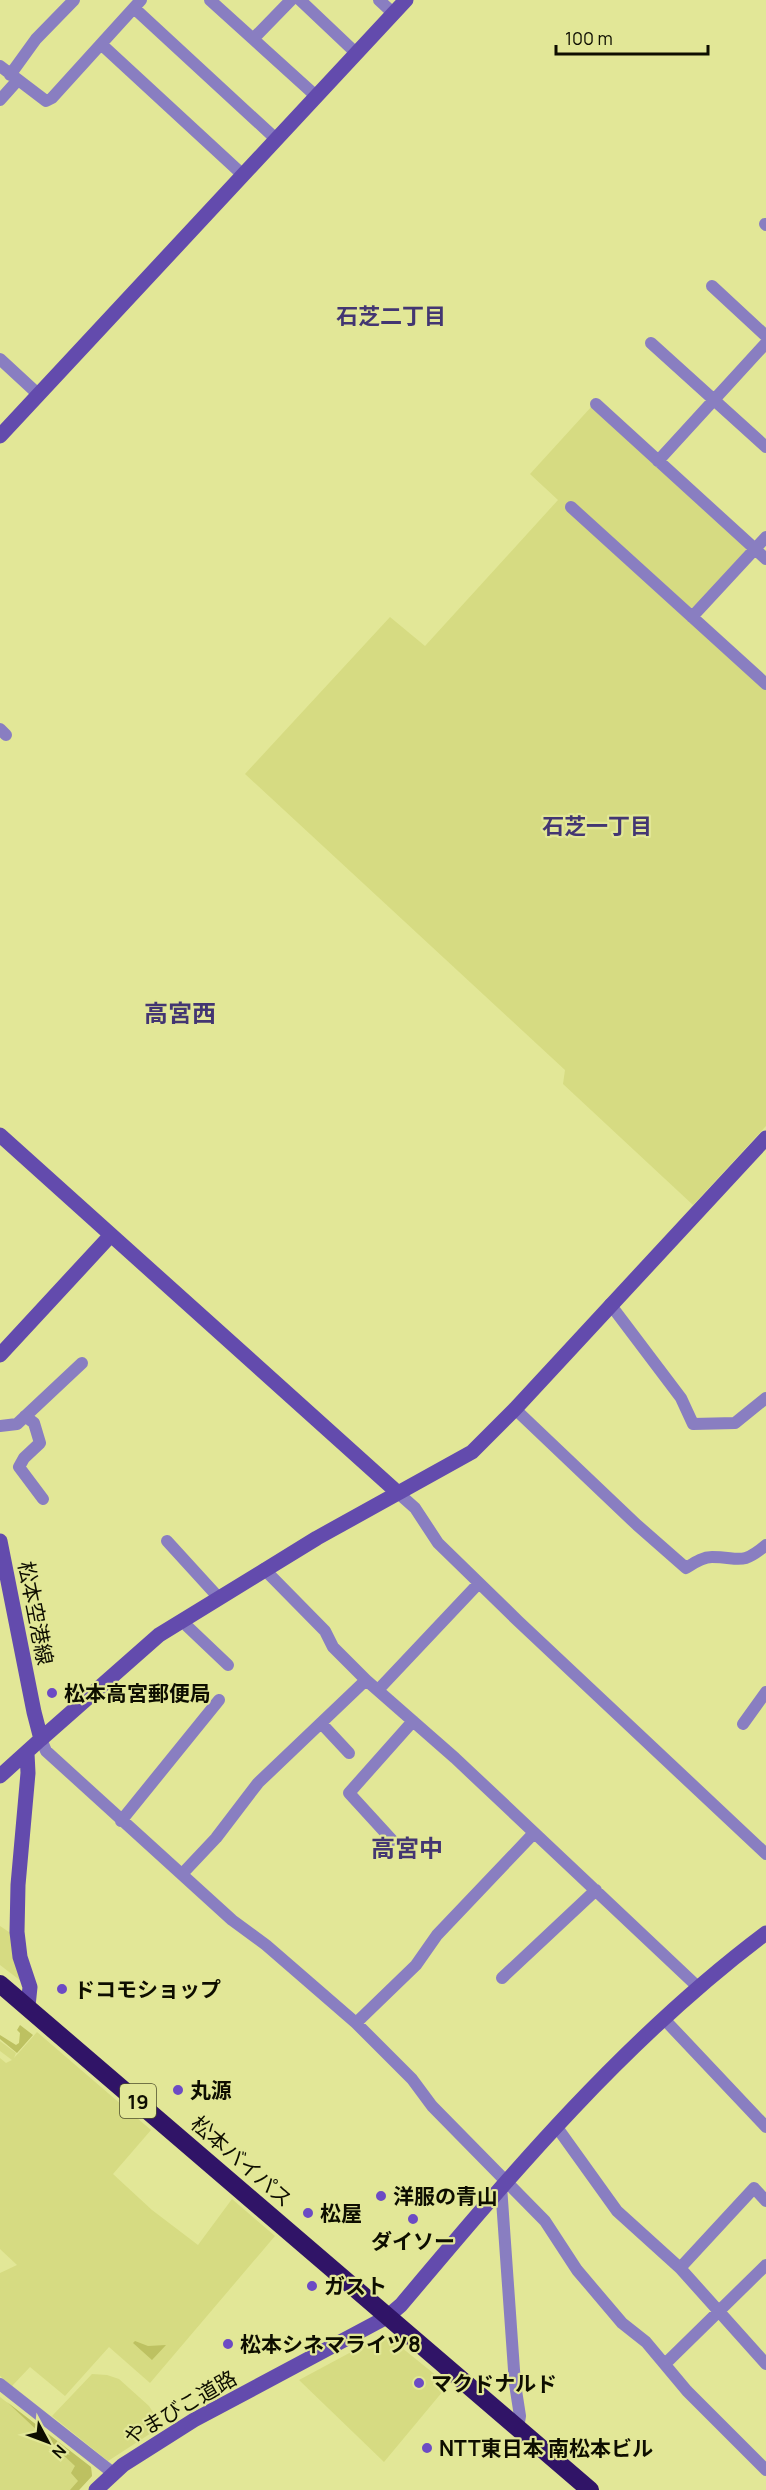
<svg xmlns="http://www.w3.org/2000/svg" width="766" height="2490" viewBox="0 0 766 2490" font-family="Manrope,'Noto Sans JP',sans-serif">
<style>
.built{fill:#d6db82}
.green{fill:#bdc161}
.lines{fill:none;stroke-linecap:round;stroke-linejoin:round}
.street{stroke:#897ec1;stroke-width:12}
.secondary{stroke:#634bad;stroke-width:15}
.highway{stroke:#301467;stroke-width:18}
.poi-dot{fill:#6c4bc4;stroke:#e2e797;stroke-width:2}
.labels{text-anchor:middle;dominant-baseline:central;stroke-width:4.5;stroke-linejoin:round;paint-order:stroke}
.shield{fill:#e2e797;stroke:#4e4f2d;stroke-width:1.5}
.shield-label{font-size:20px;font-weight:bold;fill:#0e0e00}
.street-label{font-size:21px;fill:#0e0e00;stroke:#e2e797}
.poi-label{font-size:21px;font-weight:bold;fill:#0e0e00;stroke:#e2e797;text-anchor:start}
.neighbourhood-label{font-size:22px;font-weight:bold;fill:#433672;stroke:#e2e797}
.quarter-label{font-size:24px;font-weight:bold;fill:#433672;stroke:#e2e797}
</style>
<rect width="100%" height="100%" fill="#e2e797"/>
<path class="built" d="M 592,406 L 747,549 L 687,616 L 766,689 L 766,1126 L 693,1205 L 563,1084 L 565,1070 L 245,774 L 390,617 L 425,646 L 558,500 L 530,474 Z
M 0,1926 L 12,1934 L 21,1981 L 0,1965 Z
M 37,2032 L 151,2130 L 113,2174 L 152,2210 L 198,2245 L 232,2199 L 275,2236 L 150,2383 L 109,2347 L 65,2396 L 30,2367 L 12,2386 L 0,2376 L 0,2273 L 17,2265 L 0,2249 L 0,2058 L 6,2063 L 12,2060 L 0,2051 L 0,2041 L 16,2053 L 14,2058 Z
M 386,2335 L 448,2385 L 384,2462 L 299,2380 L 381,2336 Z
M 92,2374 L 107,2375 L 119,2379 L 149,2406 L 162,2426 L 108,2461 L 52,2416 Z
M 0,2397 L 91,2467 L 92,2476 L 79,2490 L 0,2490 Z"/>
<path class="green" d="M 20,2025 L 33,2035 L 17,2053 L 0,2039 L 0,2035 L 16,2045 L 19,2043 L 20,2033 L 17,2030 Z
M 135,2341 L 148,2346 L 166,2345 L 152,2360 L 133,2343 Z
M 7,2402 L 91,2467 L 92,2476 L 79,2490 L 70,2490 L 78,2481 L 71,2473 L 75,2466 Z"/>
<g class="lines">
<path class="street" d="M 210,0 L 316,96
M 300,0 L 356,53
M 379,0 L 393,13
M 134,8 L 276,139
M 253,39 L 291,0
M 101,44 L 243,175
M 0,66 L 46,101 L 52,98 L 141,0
M 10,75 L 36,39 L 74,0
M 0,100 L 17,81
M 765,224 L 766,225
M 712,286 L 766,336
M 651,343 L 766,447
M 0,359 L 39,395
M 596,404 L 766,559
M 658,461 L 766,343
M 571,507 L 766,684
M 692,617 L 766,537
M 0,729 L 6,735
M 610,1304 L 681,1398 L 693,1424 L 735,1423 L 766,1398
M 515,1409 L 637,1525 L 686,1568 C 694,1563 702,1557 712,1557 C 740,1557 741,1566 766,1545
M 25,1416 L 34,1423 L 40,1443 L 24,1458 L 19,1467 L 43,1499
M 0,1426 L 17,1424 L 82,1363
M 397,1492 L 415,1508 L 438,1543 L 518,1621 L 766,1854
M 167,1541 L 219,1598
M 264,1569 L 325,1631 L 333,1647 L 366,1680 L 455,1758 L 699,1988
M 188,1627 L 228,1665
M 378,1690 L 479,1583
M 321,1723 L 349,1753
M 743,1724 L 766,1692
M 41,1739 L 46,1751 L 232,1920 L 266,1945 L 356,2023 L 412,2079 L 432,2106 L 545,2221 L 577,2270 L 622,2323 L 646,2342 L 687,2391 L 766,2470
M 121,1821 L 219,1700
M 392,1840 L 349,1793 L 413,1721
M 183,1873 L 216,1838 L 258,1783 L 366,1680
M 502,1978 L 596,1890
M 664,2019 L 766,2127
M 356,2023 L 416,1965 L 437,1935 L 534,1833
M 556,2126 L 617,2211 L 680,2268 L 766,2364
M 501,2186 L 515,2384 L 520,2416 L 518,2428
M 680,2268 L 754,2188 L 766,2201
M 665,2364 L 766,2265
M 0,2384 L 113,2473"/>
<path class="secondary" d="M 0,436 L 406,0
M 0,1135 L 397,1492
M 0,1355 L 111,1235
M 0,1541 L 34,1712 L 41,1739 L 0,1776
M 41,1739 L 159,1635 L 317,1538 L 472,1452 L 515,1409 L 766,1138
M 27,1753 L 28,1773 L 18,1885 L 17,1932 L 20,1957 L 30,1987 L 28,2006
M 96,2490 L 123,2465 L 194,2420 L 387,2317 L 401,2305 C 513,2172 626,2038 766,1933"/>
<path class="highway" d="M 0,1984 L 590,2490"/>
</g>
<g class="poi-dot">
<circle cx="52" cy="1693" r="6"/>
<circle cx="62" cy="1989" r="6"/>
<circle cx="178" cy="2090" r="6"/>
<circle cx="381" cy="2196" r="6"/>
<circle cx="308" cy="2213" r="6"/>
<circle cx="413" cy="2219" r="6"/>
<circle cx="312" cy="2286" r="6"/>
<circle cx="228" cy="2344" r="6"/>
<circle cx="419" cy="2383" r="6"/>
<circle cx="427" cy="2448" r="6"/>
</g>
<g class="labels">
<rect class="shield" x="120" y="2084" width="36" height="34" rx="4.5"/>
<g class="shield-label">
<text x="138" y="2101">19</text>
</g>
<g class="street-label">
<text transform="translate(36 1613) rotate(79)">松本空港線</text>
<text transform="translate(242 2161) rotate(41)">松本バイパス</text>
<text transform="translate(180 2407) rotate(-30)">やまびこ道路</text>
</g>
<g class="poi-label">
<text x="64" y="1693">松本高宮郵便局</text>
<text x="74" y="1989">ドコモショップ</text>
<text x="190" y="2090">丸源</text>
<text x="393" y="2196">洋服の青山</text>
<text x="320" y="2213">松屋</text>
<text x="413" y="2241" text-anchor="middle">ダイソー</text>
<text x="324" y="2286">ガスト</text>
<text x="240" y="2344">松本シネマライツ8</text>
<text x="431" y="2383">マクドナルド</text>
<text x="439" y="2448">NTT東日本 南松本ビル</text>
</g>
<g class="neighbourhood-label">
<text x="391" y="316">石芝二丁目</text>
<text x="597" y="826">石芝一丁目</text>
</g>
<g class="quarter-label">
<text x="180" y="1012">高宮西</text>
<text x="407" y="1847">高宮中</text>
</g>
</g>
<g transform="translate(48 2442) rotate(131)" stroke="#e2e797" stroke-width="4.5" paint-order="stroke">
<path d="M0-4.5L10 22L0 15L-10 22Z" fill="#0e0e00"/>
<text y="-9" font-size="16" font-weight="bold" text-anchor="middle" fill="#0e0e00">N</text>
</g>
<path d="M556 45v9h152v-9" fill="none" stroke="#0e0e00" stroke-width="3"/>
<text x="565" y="45" font-size="18" fill="#0e0e00" stroke="#e2e797" stroke-width="4.5" paint-order="stroke">100 m</text>
</svg>
